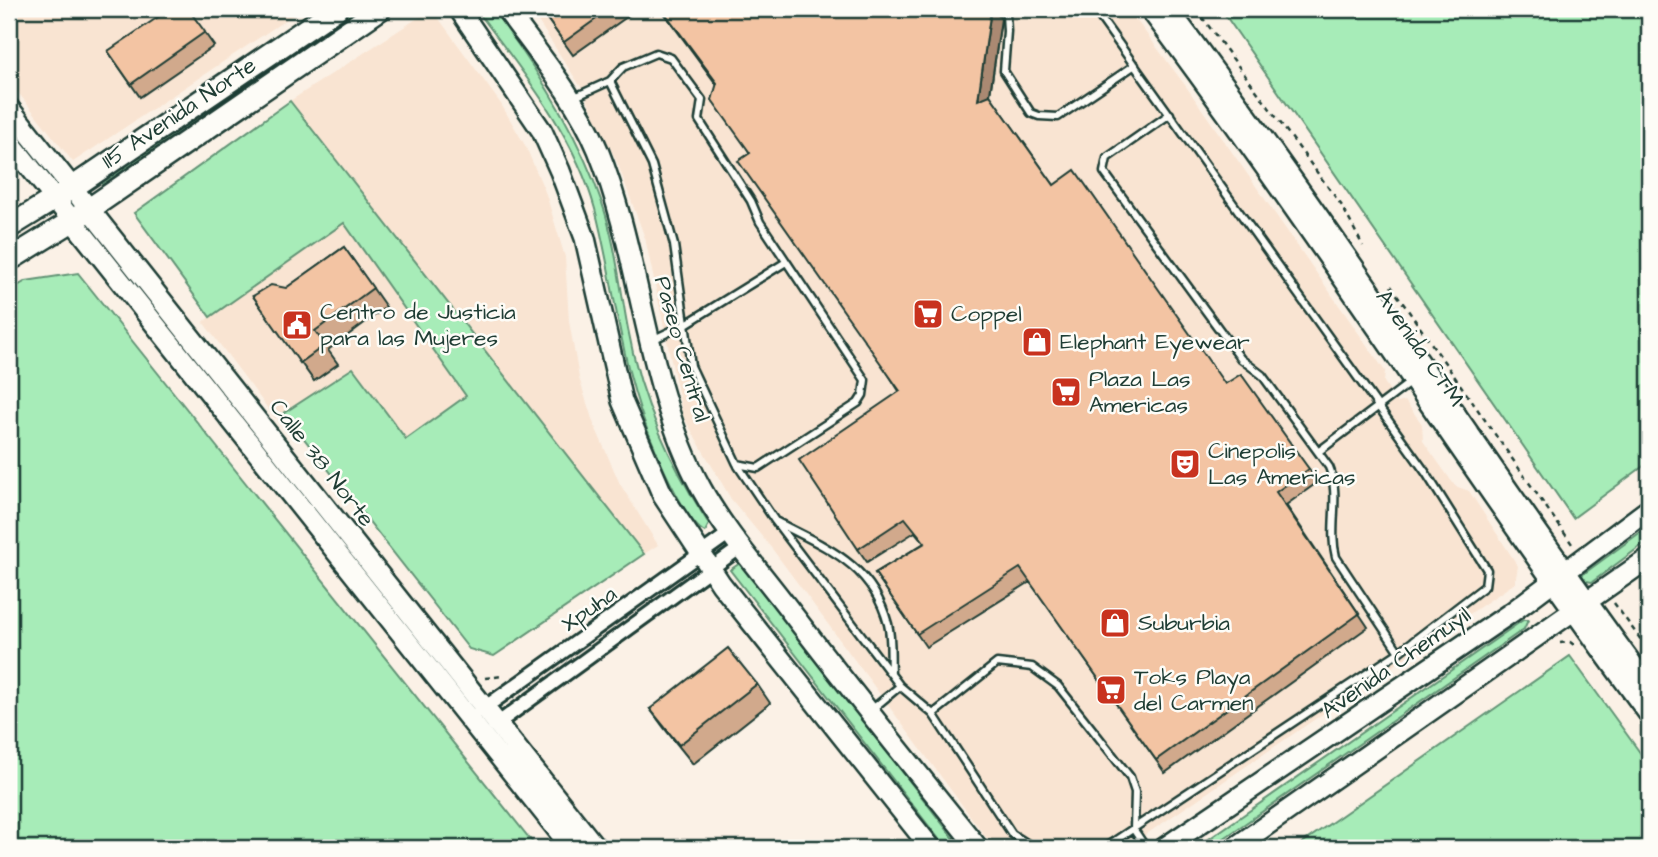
<svg xmlns="http://www.w3.org/2000/svg" width="1658" height="857" viewBox="0 0 1658 857" font-family="'Architects Daughter',sans-serif">
<style>
.built{fill:#f9e4d2}
.green{fill:#a7ecb8;stroke:#639476;stroke-width:2}
.lines{fill:none;stroke-linecap:round;stroke-linejoin:round}
.lane-casing{stroke:#1f3d34;stroke-width:11}
.street-casing{stroke:#1f3d34;stroke-width:18}
.secondary-casing{stroke:#1f3d34;stroke-width:24}
.primary-casing{stroke:#1f3d34;stroke-width:26}
.path{stroke:#1f3d34;stroke-width:2.5;stroke-dasharray:5 5;stroke-linecap:butt}
.lane{stroke:#fdfcf7;stroke-width:6}
.street{stroke:#fdfcf7;stroke-width:12}
.secondary{stroke:#fdfcf7;stroke-width:19}
.primary{stroke:#fdfcf7;stroke-width:21}
.wall{fill:#d1a98c;stroke:#1f3d34;stroke-width:2}
.shaded-wall{fill:#aa8972;stroke:#1f3d34;stroke-width:2}
.building{fill:#f3c4a3;stroke:#1f3d34;stroke-width:2}
.labels{text-anchor:middle;dominant-baseline:central;stroke-width:5;stroke-linejoin:round;paint-order:stroke}
.street-label{font-size:23px;fill:#1f3d34;stroke:#fdfcf7}
.poi-label{font-size:23px;fill:#1f3d34;stroke:#fdfcf7;text-anchor:start}
</style>
<rect width="100%" height="100%" fill="#fbf1e6"/>
<filter id="ink" filterUnits="userSpaceOnUse"><feTurbulence type="fractalNoise" baseFrequency=".0143" numOctaves="2"/><feDisplacementMap in="SourceGraphic" scale="14" xChannelSelector="R" yChannelSelector="G"/><feConvolveMatrix kernelMatrix="1 2 1 2 8 2 1 2 1" color-interpolation-filters="sRGB"/></filter>
<g filter="url(#ink)">
<path class="built" d="M 9,9 L 302,9 L 73,162 L 9,81 Z
M 530,9 L 1128,9 L 1185,85 L 1385,371 L 1384,382 L 1398,403 L 1405,401 L 1422,424 L 1423,441 L 1455,486 L 1469,491 L 1518,566 L 1515,583 L 1126,848 L 994,848 L 773,550 L 731,499 L 683,416 L 645,238 L 617,162 L 581,87 Z
M 427,12 L 437,16 L 501,104 L 526,147 L 546,194 L 565,257 L 569,321 L 579,378 L 593,422 L 620,484 L 658,545 L 644,554 L 290,101 Z
M 344,222 L 466,396 L 406,439 L 353,368 L 275,418 L 203,322 Z"/>
<path class="green" d="M 355,9 L 362,9 L 105,182 L 102,184 L 100,181 Z
M 476,9 L 492,9 C 537,68 578,133 602,203 C 616,244 620,287 628,329 C 641,401 670,463 709,524 L 705,532 C 688,525 661,464 654,446 C 620,370 616,288 595,209 C 574,133 521,70 476,9 Z
M 1221,9 L 1649,9 L 1649,462 L 1573,518 Z
M 290,101 L 644,554 L 494,656 L 469,649 L 284,413 L 353,368 L 406,439 L 466,396 L 344,223 L 210,317 L 134,213 Z
M 78,273 L 537,848 L 9,848 L 9,291 L 26,281 Z
M 1649,526 L 1649,540 L 1592,582 L 1586,581 L 1582,575 Z
M 740,563 L 754,579 L 961,848 L 946,848 L 730,570 Z
M 1523,620 L 1528,620 L 1524,629 L 1210,848 L 1196,848 Z
M 1570,656 L 1649,765 L 1649,848 L 1295,848 Z"/>
<g class="lines">
<g class="lane-casing">
<path id="lane" d="M 1002,9 L 1006,14 L 1007,31 L 1004,71 L 1031,113 L 1039,116 L 1058,117 L 1135,65
M 1094,9 L 1426,473 L 1487,570 L 1485,586 L 1399,652 L 1104,848
M 575,97 L 610,81 L 623,67 L 656,53 L 671,58 L 702,100 L 699,120 L 751,201 L 760,222 L 865,380 L 863,395 L 858,403 L 758,468 L 737,464 L 691,366 L 674,245 L 652,165 L 610,81
M 1170,114 L 1107,158 L 1104,172 L 1241,359 L 1262,375 L 1329,467 C 1341,495 1328,527 1336,557 L 1399,652
M 652,340 L 686,324 L 786,262
M 1318,452 L 1412,381
M 738,466 L 775,521 L 900,686 L 933,714
M 777,522 C 827,548 872,564 888,624 C 892,639 890,657 891,673
M 870,711 L 900,686
M 1034,848 L 1012,834 L 933,714 L 997,663 L 1032,667 L 1058,686 L 1130,777 L 1135,792 L 1134,830 L 1146,848"/>
</g>
<g class="street-casing">
<path id="street" d="M 480,711 L 731,532
M 494,726 L 741,547"/>
</g>
<g class="secondary-casing">
<path id="secondary" d="M 459,9 L 542,131 L 560,171 L 585,238 L 622,401 L 663,496 L 721,584 L 931,848
M 506,9 C 538,53 577,99 598,150 C 642,259 645,384 701,488 C 725,532 761,572 791,612 C 852,692 915,770 978,848
M 1150,9 C 1323,239 1478,483 1649,714
M 1168,9 C 1335,230 1484,464 1649,687
M 9,108 L 596,848
M 9,141 L 572,848
M 1164,848 L 1512,612 L 1649,509
M 1234,848 L 1649,558"/>
</g>
<g class="primary-casing">
<path id="primary" d="M 9,227 L 72,188 L 336,9
M 9,260 L 72,221 L 380,9"/>
</g>
<path class="path" d="M 1196,9 L 1342,206 L 1363,246
M 1391,286 L 1572,544
M 1614,603 L 1649,651
M 1560,643 L 1570,642 L 1577,647
M 485,678 L 503,676
M 1643,732 L 1649,740"/>
<use href="#lane" class="lane"/>
<use href="#street" class="street"/>
<use href="#secondary" class="secondary"/>
<use href="#primary" class="primary"/>
</g>
<path class="wall" d="M 188,9 L 214,46 L 140,97 L 108,51 Z
M 540,9 L 638,9 L 573,55 Z
M 661,9 L 993,9 L 1001,19 L 990,95 L 1054,185 L 1225,384 L 1309,469 L 1318,482 L 1286,505 L 1368,627 L 1165,773 L 1030,582 L 926,647 L 875,573 L 924,543 L 915,532 L 867,562 L 858,549 L 899,391 L 750,154 L 716,84 Z
M 344,247 L 386,307 L 328,350 L 338,364 L 314,381 L 253,296 L 286,288 Z
M 757,684 L 770,703 L 693,764 L 664,728 L 650,709 Z"/>
<path class="shaded-wall" d="M 991,9 L 993,9 L 1001,19 L 987,114 L 978,100 Z"/>
<path class="building" d="M 170,9 L 188,9 L 205,32 L 131,84 L 108,51 Z
M 540,9 L 610,9 L 564,42 Z
M 662,9 L 991,9 L 978,100 L 990,95 L 1054,185 L 1075,170 L 1225,384 L 1241,374 L 1309,469 L 1276,492 L 1359,614 L 1156,760 L 1020,568 L 917,634 L 875,573 L 925,543 L 905,518 L 858,549 L 799,460 L 900,391 L 738,161 L 750,153 L 712,100 L 717,83 Z
M 344,247 L 373,288 L 315,331 L 325,345 L 300,363 L 253,296 L 271,285 L 286,288 Z
M 728,648 L 757,684 L 679,745 L 650,709 Z"/>
</g>
<defs>
<g id="supermarket-square" transform="scale(1.575)"><rect x="-9" y="-9" width="18" height="18" rx="4" fill="#c8321e" stroke="#fdfcf7"/><path d="M-6-5.5h2.5l.6 2H6L4.5 2H-2.5L-4.4-4H-6ZM-1.5 3.2a1.3 1.3 0 1 0 .1 0ZM3 3.2a1.3 1.3 0 1 0 .1 0Z" fill="#fff"/></g>
<g id="civic-square" transform="scale(1.575)"><rect x="-9" y="-9" width="18" height="18" rx="4" fill="#c8321e" stroke="#fdfcf7"/><path d="M-.6-6.5H3V-4.5H.6V-3L4-1V1h2V6H-6V1h2V-1L-.6-3ZM-1.2 2.5V6h2.4V2.5Z" fill="#fff"/></g>
<g id="shop-square" transform="scale(1.575)"><rect x="-9" y="-9" width="18" height="18" rx="4" fill="#c8321e" stroke="#fdfcf7"/><path d="M-5-2.5h2.3a2.7 3.5 0 0 1 5.4 0H5L5.5 6h-11ZM-1.5-2.5h3a1.5 2.3 0 0 0-3 0Z" fill="#fff"/></g>
<g id="theatre-square" transform="scale(1.575)"><rect x="-9" y="-9" width="18" height="18" rx="4" fill="#c8321e" stroke="#fdfcf7"/><path d="M-5-5.5Q0-4 5-5.5V0Q5 5 0 6Q-5 5-5 0ZM-3.3-2.5H-1v1.5H-3.3ZM1-2.5H3.3v1.5H1ZM-2.8 1Q0 5.5 2.8 1Z" fill="#fff"/></g>
</defs>
<g fill-rule="evenodd">
<use href="#supermarket-square" x="928" y="314"/>
<use href="#civic-square" x="297" y="325"/>
<use href="#shop-square" x="1037" y="342"/>
<use href="#supermarket-square" x="1066" y="392"/>
<use href="#theatre-square" x="1185" y="464"/>
<use href="#shop-square" x="1115" y="623"/>
<use href="#supermarket-square" x="1111" y="690"/>
</g>
<g class="labels">
<g class="street-label">
<text transform="translate(179 113) rotate(-34)">115 Avenida Norte</text>
<text transform="translate(1420 348) rotate(55)">Avenida CTM</text>
<text transform="translate(682 349) rotate(74)">Paseo Central</text>
<text transform="translate(322 463) rotate(52)">Calle 38 Norte</text>
<text transform="translate(589 609) rotate(-35)">Xpuha</text>
<text transform="translate(1396 663) rotate(-35)">Avenida Chemuyil</text>
</g>
<g class="poi-label">
<text x="320" y="312">Centro de Justicia<tspan x="320" dy="26">para las Mujeres</tspan></text>
<text x="951" y="314">Coppel</text>
<text x="1060" y="342">Elephant Eyewear</text>
<text x="1089" y="379">Plaza Las<tspan x="1089" dy="26">Americas</tspan></text>
<text x="1208" y="451">Cinepolis<tspan x="1208" dy="26">Las Americas</tspan></text>
<text x="1138" y="623">Suburbia</text>
<text x="1134" y="677">Toks Playa<tspan x="1134" dy="26">del Carmen</tspan></text>
</g>
</g>
<rect width="1658" height="857" fill="none" stroke="#fdfcf7" stroke-width="35"/>
<rect x="18" y="18" width="1623" height="822" fill="none" stroke="#1f3d34" stroke-width="2.5" filter="url(#ink)"/>
</svg>
